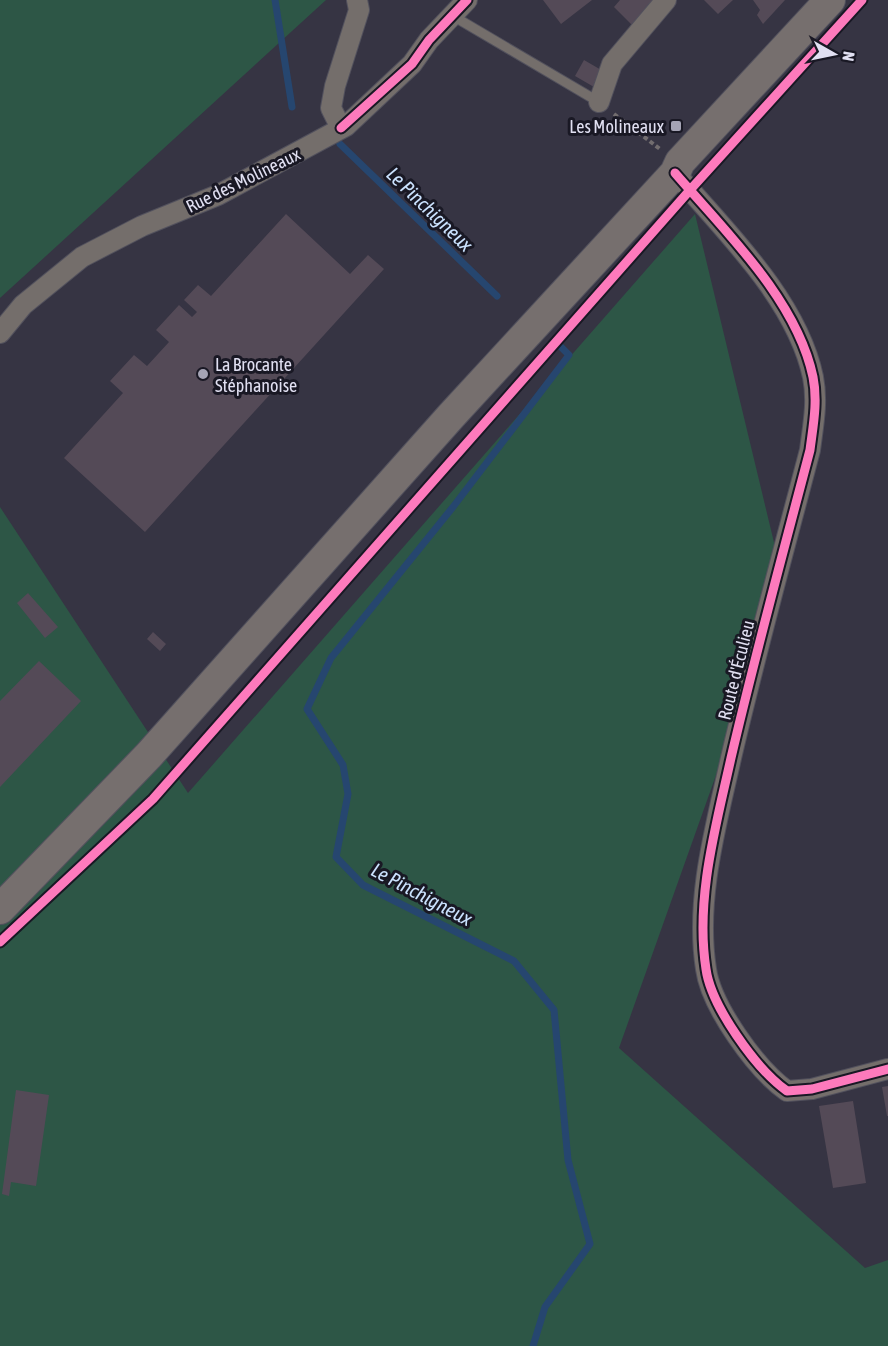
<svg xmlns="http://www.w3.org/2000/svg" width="888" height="1346" viewBox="0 0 888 1346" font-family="'Asap Condensed',sans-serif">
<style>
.green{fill:#2d5646}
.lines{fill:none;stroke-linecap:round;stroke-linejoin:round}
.stream{stroke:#26466f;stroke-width:7}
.building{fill:#544a57}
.lane-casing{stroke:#52515d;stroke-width:11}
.street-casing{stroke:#52515d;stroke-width:22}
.primary-casing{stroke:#52515d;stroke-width:32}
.path{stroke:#726d6f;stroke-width:4;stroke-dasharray:4.5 3;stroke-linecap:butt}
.lane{stroke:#746e6b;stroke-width:9}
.street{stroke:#746e6b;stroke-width:20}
.primary{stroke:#766f6e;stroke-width:30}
.cycleway-casing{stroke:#191824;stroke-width:13}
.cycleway{stroke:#fd7abc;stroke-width:9}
.poi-dot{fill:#a5a4b5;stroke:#191824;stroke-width:2}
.labels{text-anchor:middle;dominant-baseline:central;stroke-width:6;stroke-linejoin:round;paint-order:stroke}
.poi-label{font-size:18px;fill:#e1e0f2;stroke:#191824;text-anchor:end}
.street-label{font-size:18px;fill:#e1e0f2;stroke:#191824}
.water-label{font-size:20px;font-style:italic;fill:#cbe2fe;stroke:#191824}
</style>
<rect width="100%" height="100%" fill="#363443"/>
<path class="green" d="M 0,0 L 326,0 L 0,298 Z
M 695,214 L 784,584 L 619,1048 L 865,1268 L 888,1260 L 888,1346 L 0,1346 L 0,507 L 188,793 Z"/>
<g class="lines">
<path class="stream" d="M 275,0 L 292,107
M 340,144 L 497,296
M 533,1346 L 545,1307 L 590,1244 L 568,1160 L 554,1010 L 514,961 L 363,885 L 336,857 L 348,794 L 343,765 L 307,709 L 331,658 L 453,507 L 569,355 L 558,344"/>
</g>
<path class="building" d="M 543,0 L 592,0 L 561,24 Z
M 620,0 L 660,0 L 635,28 L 614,7 Z
M 704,0 L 733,0 L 718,14 Z
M 753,0 L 785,0 L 763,24 L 757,15 L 760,10 Z
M 584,60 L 603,71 L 594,87 L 575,76 Z
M 286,214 L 350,274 L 368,255 L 384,269 L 145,532 L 64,458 L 123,393 L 110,381 L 134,355 L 147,366 L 169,342 L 156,330 L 179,305 L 192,317 L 197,312 L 184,300 L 198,285 L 211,296 Z
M 28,593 L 58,627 L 45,638 L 17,603 Z
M 153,632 L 166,644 L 160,651 L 147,639 Z
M 39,661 L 81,701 L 0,787 L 0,701 Z
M 888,1086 L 888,1116 L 887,1116 L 882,1087 Z
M 16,1090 L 49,1095 L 36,1186 L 11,1182 L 9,1196 L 2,1194 Z
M 853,1101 L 866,1183 L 833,1188 L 819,1106 Z"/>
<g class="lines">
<g class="lane-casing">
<path id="lane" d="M 453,16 L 599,102"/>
</g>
<g class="street-casing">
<path id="street" d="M 599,102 L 612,64 L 666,0
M 341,128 L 331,108 L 335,86 L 359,10 L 357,0
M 675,173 C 725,231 797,300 813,377 C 818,402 813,426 810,450 C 783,553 755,655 731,758 C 716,826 695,899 706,969 C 711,1006 756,1069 787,1091 L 812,1089 L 888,1069
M 0,333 L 23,305 L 82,257 L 142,226 L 218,195 L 346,126 L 412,64 L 429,40 L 467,0"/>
</g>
<g class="primary-casing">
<path id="primary" d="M 0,909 L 149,755 L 451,416 L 675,173 L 680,162 L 830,0"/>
</g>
<path class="path" d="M 614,114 L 660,149"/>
<use href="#lane" class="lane"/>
<use href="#street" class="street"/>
<use href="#primary" class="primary"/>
<g class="cycleway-casing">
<path id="cycleway" d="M 341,128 L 412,64 L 429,40 L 467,0
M 675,173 C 725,231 797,300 813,377 C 818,402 813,426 810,450 C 783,553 755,655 731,758 C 716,826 695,899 706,969 C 711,1006 756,1069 787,1091 L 812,1089 L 888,1069
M 0,942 L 153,799 L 690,190 L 862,0"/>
</g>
<use href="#cycleway" class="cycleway"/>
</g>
<g class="poi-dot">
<rect x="670" y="120" width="12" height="12" rx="3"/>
<circle cx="203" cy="374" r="6"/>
</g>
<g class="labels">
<g class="poi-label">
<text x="664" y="126">Les Molineaux</text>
<text x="215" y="364" text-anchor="start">La Brocante<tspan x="215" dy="21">Stéphanoise</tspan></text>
</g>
<g class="street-label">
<text transform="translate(243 180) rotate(-26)">Rue des Molineaux</text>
<text transform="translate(736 670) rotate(-76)">Route d'Éculieu</text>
</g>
<g class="water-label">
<text transform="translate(430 209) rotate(44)">Le Pinchigneux</text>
<text transform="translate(422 894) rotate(28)">Le Pinchigneux</text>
</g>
</g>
<g transform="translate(834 54) rotate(99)" stroke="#191824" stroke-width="4.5" paint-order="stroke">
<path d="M0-4.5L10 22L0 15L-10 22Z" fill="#e1e0f2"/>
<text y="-9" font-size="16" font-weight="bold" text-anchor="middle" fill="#e1e0f2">N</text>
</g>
</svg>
